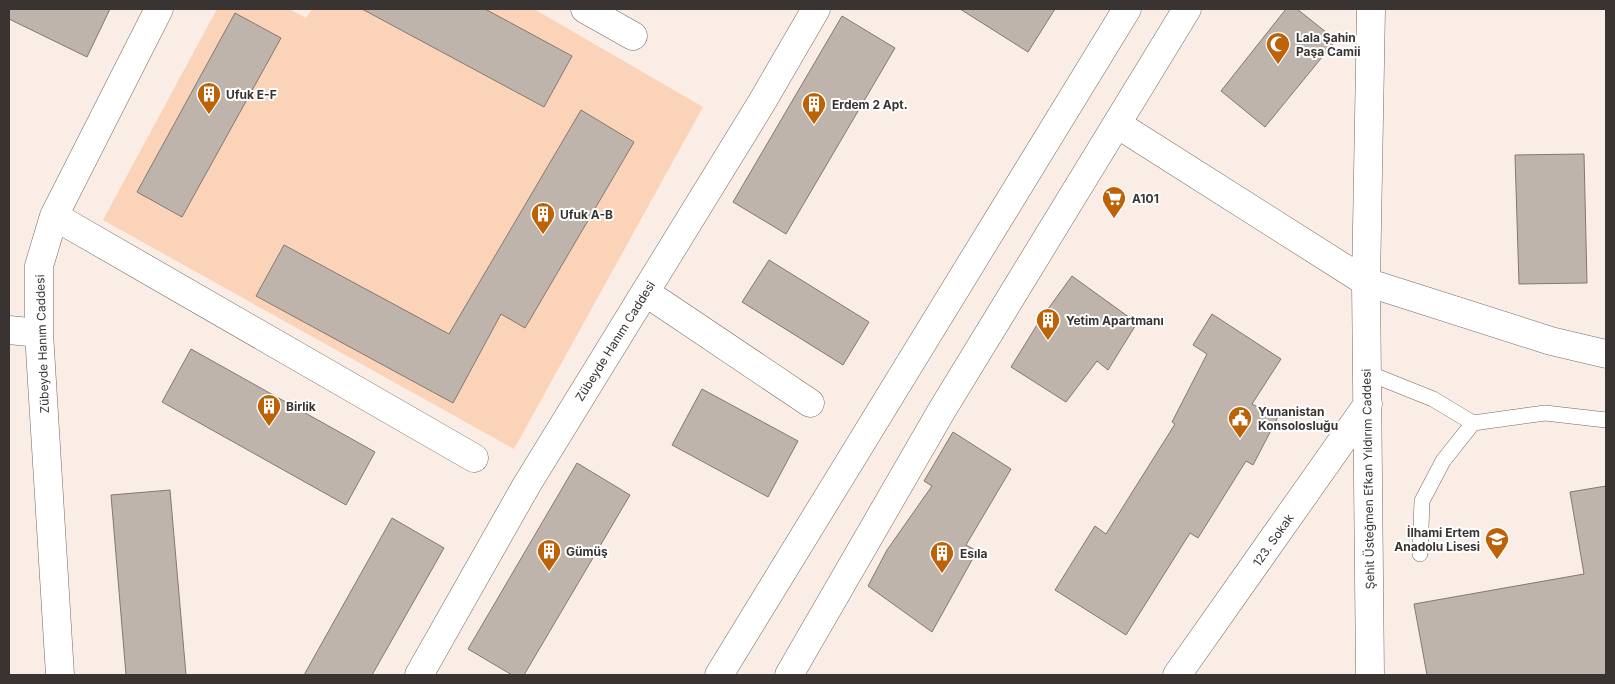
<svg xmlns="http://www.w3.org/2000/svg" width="1615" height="684" viewBox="0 0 1615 684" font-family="Inter,sans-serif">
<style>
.green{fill:#fad3b9}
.building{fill:#bfb4ac;stroke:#837871}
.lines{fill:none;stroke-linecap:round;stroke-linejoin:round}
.service-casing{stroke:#736861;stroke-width:16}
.minor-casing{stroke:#736861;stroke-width:29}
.secondary-casing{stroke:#736861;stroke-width:29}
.service{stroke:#fff;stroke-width:15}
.minor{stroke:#fff;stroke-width:28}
.secondary{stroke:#fff;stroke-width:28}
.labels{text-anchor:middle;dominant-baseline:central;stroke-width:4;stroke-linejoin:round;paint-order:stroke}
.poi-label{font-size:12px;font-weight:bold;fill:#393431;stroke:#fff;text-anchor:start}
.street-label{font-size:12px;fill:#393431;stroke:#fff}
</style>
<rect width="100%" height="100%" fill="#faede6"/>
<path class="green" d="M 217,9 L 289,9 L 306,18 L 312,9 L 534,9 L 703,107 L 514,449 L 103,220 Z"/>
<path class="building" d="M 9,9 L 110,9 L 87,57 L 9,19 Z
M 362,9 L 485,9 L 572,56 L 544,107 Z
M 960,9 L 1055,9 L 1028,52 Z
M 1286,9 L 1297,9 L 1336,40 L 1265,127 L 1221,91 Z
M 235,13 L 281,38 L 182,217 L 137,192 Z
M 842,16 L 895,48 L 786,234 L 733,202 Z
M 581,110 L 634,142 L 525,328 L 501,314 L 453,403 L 256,296 L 284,245 L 449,334 Z
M 1584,154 L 1587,283 L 1519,284 L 1515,155 Z
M 769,260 L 869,322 L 843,365 L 742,302 Z
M 1072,276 L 1137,323 L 1108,370 L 1097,361 L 1066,402 L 1011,367 L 1040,320 Z
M 1212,314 L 1281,359 L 1252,404 L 1278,417 L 1253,465 L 1246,461 L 1198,538 L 1190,533 L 1126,635 L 1055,590 L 1095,526 L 1106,534 L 1175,424 L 1172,422 L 1207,354 L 1193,345 Z
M 191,349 L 375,452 L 346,505 L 162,402 Z
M 702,389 L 798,441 L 768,497 L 672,445 Z
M 953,432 L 1011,469 L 966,545 L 977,551 L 932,632 L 868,586 L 887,550 L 932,486 L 924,481 Z
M 577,463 L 630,495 L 524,675 L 512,675 L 468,649 Z
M 1606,486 L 1606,675 L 1427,675 L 1414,604 L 1584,574 L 1570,492 Z
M 170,490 L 186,675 L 126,675 L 111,495 Z
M 392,518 L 444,548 L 372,675 L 304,675 Z"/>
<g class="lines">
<g class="service-casing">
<path id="service" d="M 1368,373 L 1433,399 L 1473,423 L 1545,413 L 1606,420
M 1420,554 L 1422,501 L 1443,461 L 1473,423"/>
</g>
<g class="minor-casing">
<path id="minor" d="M 585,9 L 633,36
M 1117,124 L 1366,282 L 1551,341 L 1606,354
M 54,216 L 474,458
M 645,292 L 810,403
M 9,330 L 39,333
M 60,675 L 39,333 L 39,266 L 54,216 L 159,9
M 419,675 L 526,486 L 762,102 L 816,9
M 1177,675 L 1368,404
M 1370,675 L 1366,282 L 1371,9"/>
</g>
<g class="secondary-casing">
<path id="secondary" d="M 719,675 L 1127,9
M 789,675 L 942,410 L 1187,9"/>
</g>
<use href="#service" class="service"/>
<use href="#minor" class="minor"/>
<use href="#secondary" class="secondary"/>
</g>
<defs>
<g id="mosque-pin" transform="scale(1.25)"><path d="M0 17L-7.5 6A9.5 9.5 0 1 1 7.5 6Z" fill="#bd6207" stroke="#fff"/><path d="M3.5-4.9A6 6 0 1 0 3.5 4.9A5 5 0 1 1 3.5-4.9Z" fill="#fff"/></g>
<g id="building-pin" transform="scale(1.25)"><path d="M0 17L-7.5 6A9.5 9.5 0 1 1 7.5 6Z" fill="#bd6207" stroke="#fff"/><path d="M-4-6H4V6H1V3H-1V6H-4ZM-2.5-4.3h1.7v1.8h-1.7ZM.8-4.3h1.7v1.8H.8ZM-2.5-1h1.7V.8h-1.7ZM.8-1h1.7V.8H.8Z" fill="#fff"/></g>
<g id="supermarket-pin" transform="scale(1.25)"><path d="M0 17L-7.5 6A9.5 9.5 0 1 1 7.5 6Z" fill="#bd6207" stroke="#fff"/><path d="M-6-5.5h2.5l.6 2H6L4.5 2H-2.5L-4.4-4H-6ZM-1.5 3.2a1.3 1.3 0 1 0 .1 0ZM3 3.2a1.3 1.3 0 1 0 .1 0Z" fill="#fff"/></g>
<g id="civic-pin" transform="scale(1.25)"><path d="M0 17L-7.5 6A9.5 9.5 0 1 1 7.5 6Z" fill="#bd6207" stroke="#fff"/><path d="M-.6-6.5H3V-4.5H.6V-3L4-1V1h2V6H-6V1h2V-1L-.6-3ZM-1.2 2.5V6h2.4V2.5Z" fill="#fff"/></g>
<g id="school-pin" transform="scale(1.25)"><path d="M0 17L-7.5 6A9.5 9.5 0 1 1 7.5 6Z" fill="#bd6207" stroke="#fff"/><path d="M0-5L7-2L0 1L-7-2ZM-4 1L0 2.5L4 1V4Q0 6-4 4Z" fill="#fff"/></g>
</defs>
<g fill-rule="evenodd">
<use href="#mosque-pin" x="1278" y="44"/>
<use href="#building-pin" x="209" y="94"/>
<use href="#building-pin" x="814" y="104"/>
<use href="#supermarket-pin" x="1114" y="198"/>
<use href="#building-pin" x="543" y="214"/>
<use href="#building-pin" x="1048" y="320"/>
<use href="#building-pin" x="269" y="406"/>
<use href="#civic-pin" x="1240" y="418"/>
<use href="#school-pin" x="1497" y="539"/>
<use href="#building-pin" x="549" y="551"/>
<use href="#building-pin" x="942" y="553"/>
</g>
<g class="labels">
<g class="poi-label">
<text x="1296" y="37">Lala Şahin<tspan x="1296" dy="14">Paşa Camii</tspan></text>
<text x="226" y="94">Ufuk E-F</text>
<text x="832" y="104">Erdem 2 Apt.</text>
<text x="1132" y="198">A101</text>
<text x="560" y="214">Ufuk A-B</text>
<text x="1066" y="320">Yetim Apartmanı</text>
<text x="286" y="406">Birlik</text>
<text x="1258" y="411">Yunanistan<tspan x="1258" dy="14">Konsolosluğu</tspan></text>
<text x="1480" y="532" text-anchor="end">İlhami Ertem<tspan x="1480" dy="14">Anadolu Lisesi</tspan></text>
<text x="566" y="551">Gümüş</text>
<text x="960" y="553">Esıla</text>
</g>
<g class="street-label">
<text transform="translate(615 341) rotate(-58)">Zübeyde Hanım Caddesi</text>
<text transform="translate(42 344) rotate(-92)">Zübeyde Hanım Caddesi</text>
<text transform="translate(1368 479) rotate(-91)">Şehit Üsteğmen Efkan Yıldırım Caddesi</text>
<text transform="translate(1273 540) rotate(-55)">123. Sokak</text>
</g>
</g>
<rect width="1615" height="684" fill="none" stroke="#393431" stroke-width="20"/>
</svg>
